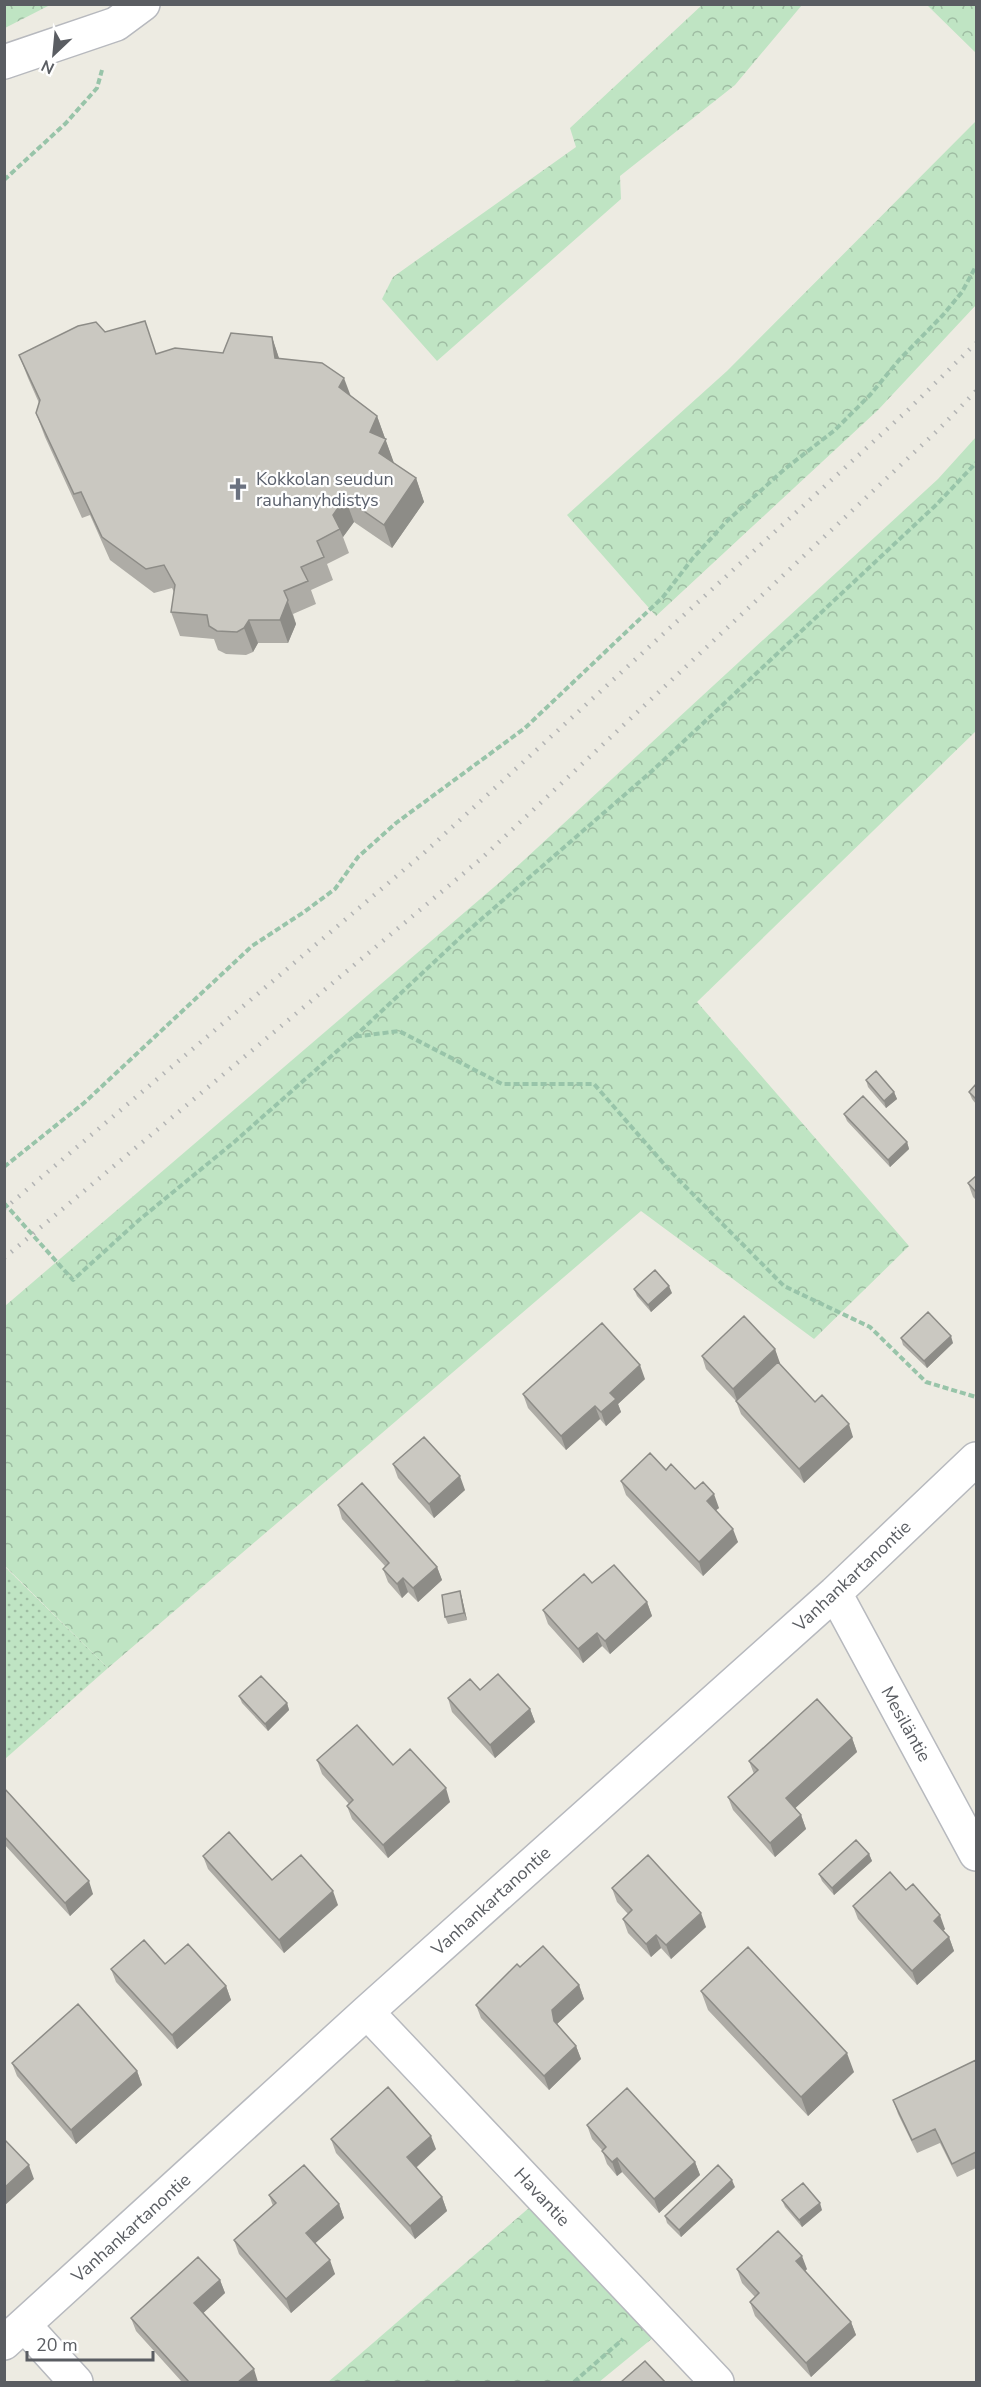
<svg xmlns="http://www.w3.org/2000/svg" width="981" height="2387" viewBox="0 0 981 2387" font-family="'Nunito Sans',sans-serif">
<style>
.grass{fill:url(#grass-dots)}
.forest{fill:url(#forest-crowns)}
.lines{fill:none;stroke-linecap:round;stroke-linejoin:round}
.street-casing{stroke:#b7b9be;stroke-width:36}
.path{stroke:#98c4a9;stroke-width:4;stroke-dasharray:6 3;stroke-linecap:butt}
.street{stroke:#fff;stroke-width:33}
.rail{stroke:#b3b4b4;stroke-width:4.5;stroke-dasharray:1.5 8;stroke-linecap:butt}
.wall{fill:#aeaca6}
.shaded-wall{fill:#8d8c87}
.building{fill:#cac8c1;stroke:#8d8c87;stroke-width:1.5}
.labels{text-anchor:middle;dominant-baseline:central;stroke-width:4.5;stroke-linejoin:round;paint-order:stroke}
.worship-label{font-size:18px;fill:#5b616d;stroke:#fff;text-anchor:start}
.street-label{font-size:18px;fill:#5a5d62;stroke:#fff}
</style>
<defs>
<pattern id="grass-dots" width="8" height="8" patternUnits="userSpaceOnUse" patternTransform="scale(1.5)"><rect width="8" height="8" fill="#bfe4c3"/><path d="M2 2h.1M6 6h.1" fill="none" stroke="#9ebca2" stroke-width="1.8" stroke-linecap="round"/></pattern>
<pattern id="forest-crowns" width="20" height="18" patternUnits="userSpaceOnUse" patternTransform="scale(1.5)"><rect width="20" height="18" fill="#bfe4c3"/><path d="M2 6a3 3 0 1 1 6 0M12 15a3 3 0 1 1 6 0" fill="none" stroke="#9ebca2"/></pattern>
</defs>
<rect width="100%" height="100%" fill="#edebe2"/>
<path class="grass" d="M 4,1566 L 108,1668 L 5,1759 L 4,1759 Z"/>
<path class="forest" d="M 5,4 L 50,4 L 50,5 L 5,28 Z
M 702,5 L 802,5 L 735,85 L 620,176 L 621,199 L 437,361 L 382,299 L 393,277 L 576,147 L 570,128 Z
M 927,5 L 976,5 L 976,53 Z
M 976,121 L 976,305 L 878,410 L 656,616 L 567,515 L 727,371 Z
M 976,437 L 976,731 L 697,1002 L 909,1246 L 814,1339 L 641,1211 L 108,1668 L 5,1566 L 5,1306 L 500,882 L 938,479 Z
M 530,2207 L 654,2337 L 599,2382 L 328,2382 Z"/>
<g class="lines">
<g class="street-casing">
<path id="street" d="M 4,62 L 116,24 L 143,4
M 835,1593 L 976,1854
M 367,2012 L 717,2382
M 25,2326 L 76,2382
M 4,2343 L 367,2012 L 835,1593 L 976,1459"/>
</g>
<path class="path" d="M 4,180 L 66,123 L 97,88 L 102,70
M 354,1037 L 463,935 L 652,771 L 936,505 L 976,463
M 4,1167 L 84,1103 L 252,946 L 304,912 L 335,889 L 358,857 L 396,823 L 525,728 L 663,597 L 693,558 L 728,520 L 786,468 L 835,430 L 870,395 L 899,360 L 943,315 L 962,292 L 976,266
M 4,1203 L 73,1280 L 139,1220 L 233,1143 L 353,1037 L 399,1031 L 502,1084 L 594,1084 L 671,1172 L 784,1286 L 870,1327 L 926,1382 L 976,1397
M 574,2382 L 623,2339"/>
<use href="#street" class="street"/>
<path class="rail" d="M 4,1209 L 425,852 L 909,409 L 976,343
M 4,1258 L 482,858 L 938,430 L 976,391"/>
</g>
<path class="wall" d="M 105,332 L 157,354 L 223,353 L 272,337 L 279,359 L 350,395 L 377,416 L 394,464 L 416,478 L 424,502 L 392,548 L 354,522 L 343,537 L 349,553 L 327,564 L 333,580 L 311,590 L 316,604 L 293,614 L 296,624 L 288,643 L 258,643 L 253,652 L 246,655 L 226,654 L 218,650 L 214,639 L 180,636 L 171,612 L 174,592 L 172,588 L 154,593 L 110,560 L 90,515 L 82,518 L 45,437 L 36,413 L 39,403 L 28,378 L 19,355 Z
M 866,1080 L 894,1092 L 897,1099 L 886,1108 L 868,1087 Z
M 976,1084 L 976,1104 L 972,1099 L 969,1092 Z
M 844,1114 L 907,1142 L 909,1149 L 890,1167 L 847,1121 Z
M 976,1176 L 976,1200 L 973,1197 L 968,1183 Z
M 634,1289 L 672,1293 L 651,1312 L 637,1296 Z
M 901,1338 L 953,1343 L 927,1368 L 903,1345 Z
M 775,1349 L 779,1363 L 815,1402 L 853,1437 L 804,1483 L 741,1414 L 736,1401 L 706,1369 L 702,1356 Z
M 645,1379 L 618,1404 L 621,1412 L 606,1426 L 600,1419 L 566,1450 L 528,1408 L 523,1394 Z
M 393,1464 L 465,1490 L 434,1518 L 398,1478 Z
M 666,1470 L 695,1489 L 719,1508 L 716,1510 L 738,1542 L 703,1576 L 626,1495 L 621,1481 Z
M 338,1505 L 437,1567 L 442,1580 L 418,1602 L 408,1592 L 402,1598 L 388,1582 L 383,1569 L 385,1566 L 342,1519 Z
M 592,1583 L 647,1602 L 652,1616 L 610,1654 L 602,1646 L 583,1663 L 548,1624 L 543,1610 Z
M 460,1591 L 462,1598 L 467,1620 L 448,1624 L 445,1617 Z
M 480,1690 L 530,1709 L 535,1722 L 495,1758 L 452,1712 L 448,1698 Z
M 239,1696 L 287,1703 L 289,1710 L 268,1731 L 242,1703 Z
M 852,1738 L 857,1752 L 795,1808 L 801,1815 L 806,1829 L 775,1857 L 733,1810 L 728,1797 L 754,1774 L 749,1761 Z
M 317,1760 L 393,1765 L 450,1802 L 388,1858 L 352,1819 L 347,1806 L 349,1804 L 322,1774 Z
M 4,1788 L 93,1894 L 70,1916 L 4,1844 Z
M 869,1854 L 872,1861 L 834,1895 L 822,1881 L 819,1874 Z
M 203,1856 L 272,1880 L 338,1905 L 284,1953 L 208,1869 Z
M 612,1888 L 706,1927 L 671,1959 L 661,1948 L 651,1957 L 628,1933 L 623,1919 L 628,1914 L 617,1902 Z
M 906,1890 L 945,1929 L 943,1931 L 949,1937 L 954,1951 L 917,1985 L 858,1919 L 853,1906 Z
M 165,1964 L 226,1986 L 231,2000 L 177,2049 L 116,1982 L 111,1969 Z
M 520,1967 L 579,1985 L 584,1999 L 557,2024 L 576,2046 L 581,2059 L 549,2090 L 481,2018 L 476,2005 Z
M 701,1991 L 854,2072 L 808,2116 L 708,2010 Z
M 976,2060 L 976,2168 L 957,2177 L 940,2143 L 917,2153 L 898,2114 L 893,2100 Z
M 12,2063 L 137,2071 L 142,2085 L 76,2144 L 17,2076 Z
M 587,2125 L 695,2162 L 700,2175 L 659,2213 L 622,2172 L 617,2176 L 607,2164 L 602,2150 L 592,2139 Z
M 331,2139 L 436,2149 L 416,2168 L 442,2197 L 447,2211 L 415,2239 L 336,2153 Z
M 735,2187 L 681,2237 L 667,2223 L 665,2216 Z
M 269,2195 L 339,2204 L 344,2218 L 315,2243 L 335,2274 L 291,2313 L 239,2254 L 234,2240 L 273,2206 Z
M 782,2200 L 822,2210 L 802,2227 L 785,2207 Z
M 737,2269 L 807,2269 L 805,2271 L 851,2322 L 856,2335 L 811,2377 L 755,2316 L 750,2302 L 755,2297 L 742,2283 Z
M 220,2280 L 225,2293 L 203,2313 L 258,2382 L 182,2382 L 136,2331 L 131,2318 Z"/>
<path class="shaded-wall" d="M 272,337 L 280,361 L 275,358 Z
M 344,378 L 353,402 L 339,387 Z
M 377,416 L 394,463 L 388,477 L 370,432 Z
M 416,478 L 424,502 L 392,548 L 384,525 Z
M 345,498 L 354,522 L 343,537 L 333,515 Z
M 284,591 L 296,624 L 288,643 L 280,620 Z
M 249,620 L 258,643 L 253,652 L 244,628 Z
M 894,1092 L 897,1099 L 886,1108 L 884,1101 Z
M 907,1142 L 909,1149 L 890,1167 L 888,1160 Z
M 669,1286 L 672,1293 L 651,1312 L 648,1305 Z
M 951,1336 L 953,1343 L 927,1368 L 924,1361 Z
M 775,1349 L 780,1363 L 738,1403 L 733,1389 Z
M 640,1365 L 645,1379 L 618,1404 L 621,1412 L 606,1426 L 601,1412 L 610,1393 Z
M 595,1406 L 600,1419 L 566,1450 L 561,1436 Z
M 849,1424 L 853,1437 L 804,1483 L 799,1469 Z
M 460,1476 L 465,1490 L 434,1518 L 429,1504 Z
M 714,1494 L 719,1508 L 711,1514 L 707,1501 Z
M 733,1529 L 738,1542 L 703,1576 L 699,1562 Z
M 437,1567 L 442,1580 L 418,1602 L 413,1588 Z
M 403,1578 L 408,1592 L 402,1598 L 397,1584 Z
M 460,1591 L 462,1598 L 467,1620 L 464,1613 Z
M 647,1602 L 652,1616 L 610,1654 L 605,1641 Z
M 597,1633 L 602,1646 L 583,1663 L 578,1649 Z
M 287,1703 L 289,1710 L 268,1731 L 265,1724 Z
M 530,1709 L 535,1722 L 495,1758 L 490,1745 Z
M 852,1738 L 857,1752 L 791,1812 L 786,1798 Z
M 446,1788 L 450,1802 L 388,1858 L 383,1845 Z
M 801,1815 L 806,1829 L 775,1857 L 770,1843 Z
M 869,1854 L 872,1861 L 834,1895 L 832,1888 Z
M 89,1881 L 93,1894 L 70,1916 L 65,1903 Z
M 333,1891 L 338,1905 L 284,1953 L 279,1940 Z
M 701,1913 L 706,1927 L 671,1959 L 666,1945 Z
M 940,1915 L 945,1929 L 939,1934 L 934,1921 Z
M 656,1935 L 661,1948 L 651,1957 L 646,1944 Z
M 949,1937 L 954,1951 L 917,1985 L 912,1971 Z
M 579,1985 L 584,1999 L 557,2024 L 559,2035 L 554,2021 L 552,2010 Z
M 226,1986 L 231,2000 L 177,2049 L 172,2035 Z
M 576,2046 L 581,2059 L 549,2090 L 544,2076 Z
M 847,2053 L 854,2072 L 808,2116 L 801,2097 Z
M 137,2071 L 142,2085 L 76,2144 L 71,2130 Z
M 431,2136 L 436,2149 L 412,2171 L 407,2157 Z
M 617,2158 L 622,2172 L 617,2176 L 612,2162 Z
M 695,2162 L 700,2175 L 659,2213 L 654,2199 Z
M 29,2165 L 34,2179 L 4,2206 L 4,2188 Z
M 732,2180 L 735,2187 L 681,2237 L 679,2230 Z
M 442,2197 L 447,2211 L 415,2239 L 410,2226 Z
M 820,2203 L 822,2210 L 802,2227 L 799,2220 Z
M 339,2204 L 344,2218 L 311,2247 L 306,2233 Z
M 802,2256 L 807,2269 L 801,2275 L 796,2261 Z
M 330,2260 L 335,2274 L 291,2313 L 286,2299 Z
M 220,2280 L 225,2293 L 199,2317 L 194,2303 Z
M 851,2322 L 856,2335 L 811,2377 L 806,2363 Z
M 254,2369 L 258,2382 L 238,2382 Z"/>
<path class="building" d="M 145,321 L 156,354 L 175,348 L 223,353 L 231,333 L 272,337 L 275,358 L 322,363 L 344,378 L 339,387 L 377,416 L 370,432 L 386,439 L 379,453 L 416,478 L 384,525 L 345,498 L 333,515 L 340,529 L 317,541 L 324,557 L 301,567 L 308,581 L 284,591 L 288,600 L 280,620 L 249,620 L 244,628 L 237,632 L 217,631 L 209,626 L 207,615 L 171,612 L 175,585 L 164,565 L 146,569 L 102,537 L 81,492 L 74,494 L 36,413 L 40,400 L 19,355 L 78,326 L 96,322 L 105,332 Z
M 876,1071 L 894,1092 L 884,1101 L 866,1080 Z
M 976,1084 L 976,1099 L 969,1092 Z
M 863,1096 L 907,1142 L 888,1160 L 844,1114 Z
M 976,1176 L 976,1192 L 968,1183 Z
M 655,1270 L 669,1286 L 648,1305 L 634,1289 Z
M 928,1312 L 951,1336 L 924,1361 L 901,1338 Z
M 744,1316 L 775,1349 L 733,1389 L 702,1356 Z
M 602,1323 L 640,1365 L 610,1393 L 616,1399 L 601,1412 L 595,1406 L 561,1436 L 523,1394 Z
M 778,1362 L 815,1402 L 822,1395 L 849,1424 L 799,1469 L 736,1401 Z
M 424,1437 L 460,1476 L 429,1504 L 393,1464 Z
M 650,1453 L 666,1470 L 671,1464 L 695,1489 L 703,1482 L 714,1494 L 707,1501 L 733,1529 L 699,1562 L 621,1481 Z
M 362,1483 L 437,1567 L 413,1588 L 403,1578 L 397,1584 L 383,1569 L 389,1563 L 338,1505 Z
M 614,1565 L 647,1602 L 605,1641 L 597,1633 L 578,1649 L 543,1610 L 584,1574 L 592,1583 Z
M 460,1591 L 464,1613 L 445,1617 L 442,1595 Z
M 498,1674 L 530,1709 L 490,1745 L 448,1698 L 470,1679 L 480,1690 Z
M 261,1676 L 287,1703 L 265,1724 L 239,1696 Z
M 817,1699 L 852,1738 L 786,1798 L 801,1815 L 770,1843 L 728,1797 L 758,1770 L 749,1761 Z
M 357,1725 L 393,1765 L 410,1749 L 446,1788 L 383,1845 L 347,1806 L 353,1800 L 317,1760 Z
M 4,1788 L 89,1881 L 65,1903 L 4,1836 Z
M 229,1832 L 272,1880 L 301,1855 L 333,1891 L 279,1940 L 203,1856 Z
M 856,1840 L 869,1854 L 832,1888 L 819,1874 Z
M 648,1855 L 701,1913 L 666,1945 L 656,1935 L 646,1944 L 623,1919 L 632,1910 L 612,1888 Z
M 890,1872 L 906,1890 L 913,1884 L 940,1915 L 934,1921 L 949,1937 L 912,1971 L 853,1906 Z
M 144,1940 L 165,1964 L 188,1944 L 226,1986 L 172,2035 L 111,1969 Z
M 543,1946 L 579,1985 L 552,2010 L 554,2021 L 576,2046 L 544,2076 L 476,2005 L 517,1964 L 520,1967 Z
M 748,1947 L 847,2053 L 801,2097 L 701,1991 Z
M 78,2004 L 137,2071 L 71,2130 L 12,2063 Z
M 976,2060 L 976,2152 L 952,2164 L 935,2129 L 912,2140 L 893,2100 Z
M 388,2087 L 431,2136 L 407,2157 L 442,2197 L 410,2226 L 331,2139 Z
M 627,2088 L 695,2162 L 654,2199 L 617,2158 L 612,2162 L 602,2151 L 606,2147 L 587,2125 Z
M 4,2139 L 29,2165 L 4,2188 Z
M 304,2165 L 339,2204 L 306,2233 L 330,2260 L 286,2299 L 234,2240 L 276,2203 L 269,2195 Z
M 718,2165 L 732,2180 L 679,2230 L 665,2216 Z
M 803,2183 L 820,2203 L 799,2220 L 782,2200 Z
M 778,2231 L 802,2256 L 796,2261 L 851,2322 L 806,2363 L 750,2302 L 759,2293 L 737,2269 Z
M 198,2257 L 220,2280 L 194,2303 L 254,2369 L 238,2382 L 189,2382 L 131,2318 Z
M 645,2361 L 665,2382 L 621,2382 Z"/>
<defs>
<g id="church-bare" transform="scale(1.8)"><path d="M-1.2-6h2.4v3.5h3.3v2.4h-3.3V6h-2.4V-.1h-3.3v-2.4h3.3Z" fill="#6b7280" stroke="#fff" stroke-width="2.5" paint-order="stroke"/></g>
</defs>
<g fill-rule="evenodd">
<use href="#church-bare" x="238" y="489"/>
</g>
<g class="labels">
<g class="worship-label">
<text x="256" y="479">Kokkolan seudun<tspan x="256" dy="21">rauhanyhdistys</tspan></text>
</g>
<g class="street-label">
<text transform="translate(852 1576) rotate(-43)">Vanhankartanontie</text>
<text transform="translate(906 1724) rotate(61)">Mesiläntie</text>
<text transform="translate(491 1901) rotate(-42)">Vanhankartanontie</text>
<text transform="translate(542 2197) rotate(47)">Havantie</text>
<text transform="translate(131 2228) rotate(-42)">Vanhankartanontie</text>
</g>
</g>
<rect width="981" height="2387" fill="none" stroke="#5a5d62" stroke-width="12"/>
<g transform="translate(54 54) rotate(206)" stroke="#ffffff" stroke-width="4.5" paint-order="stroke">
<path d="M0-4.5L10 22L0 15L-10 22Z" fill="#5a5d62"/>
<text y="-9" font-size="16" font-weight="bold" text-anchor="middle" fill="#5a5d62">N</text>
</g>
<path d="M27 2351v9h126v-9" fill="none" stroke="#5a5d62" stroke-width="3"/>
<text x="36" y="2351" font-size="18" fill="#5a5d62" stroke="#ffffff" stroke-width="4.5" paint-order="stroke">20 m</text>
</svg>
